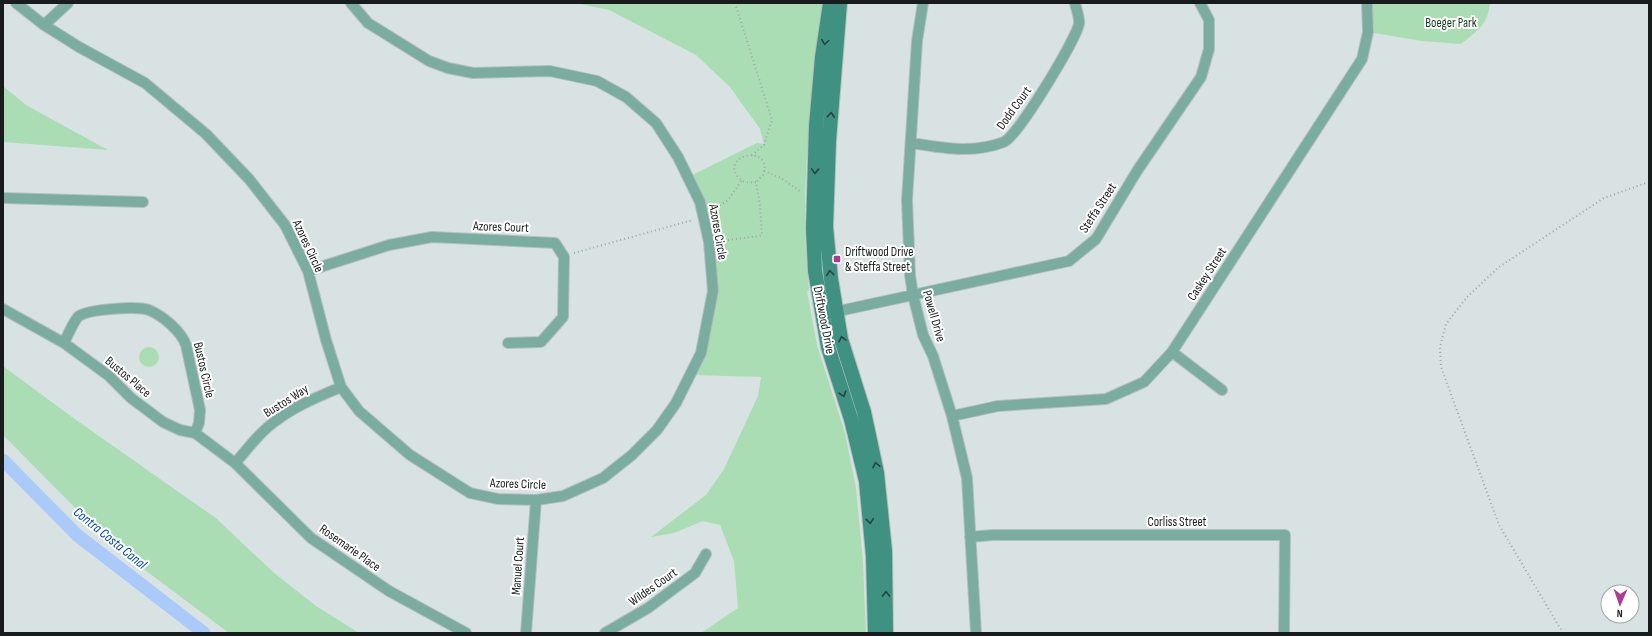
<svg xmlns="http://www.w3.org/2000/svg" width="1652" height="636" viewBox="0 0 1652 636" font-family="'Sofia Sans Condensed',sans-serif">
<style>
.green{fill:#abddb4}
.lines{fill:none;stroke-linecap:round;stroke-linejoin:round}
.canal{stroke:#aacafa;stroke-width:13}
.street-casing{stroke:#b6bebf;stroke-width:12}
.secondary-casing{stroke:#b6bebf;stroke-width:16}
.path{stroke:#9fa6a7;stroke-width:2;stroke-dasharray:1 3;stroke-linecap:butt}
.street{stroke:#7aaca0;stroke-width:10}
.secondary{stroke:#3f9281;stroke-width:14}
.oneway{stroke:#26453f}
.poi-dot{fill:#ad3992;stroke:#fff;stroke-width:1.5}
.labels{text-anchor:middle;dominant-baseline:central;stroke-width:4;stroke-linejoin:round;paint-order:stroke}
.park-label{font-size:13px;fill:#14381e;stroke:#fff}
.street-label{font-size:13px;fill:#191c1c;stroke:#fff}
.poi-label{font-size:13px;fill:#191c1c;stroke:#fff;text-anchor:start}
.water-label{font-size:14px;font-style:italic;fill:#004aa2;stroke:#fff}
</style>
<rect width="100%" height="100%" fill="#d9e2e3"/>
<path class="green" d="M 576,3 L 823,3 C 814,77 804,152 805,227 C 805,248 808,270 809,291 L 807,291 L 817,345 L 845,433 L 856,488 L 863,561 L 866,633 L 701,633 L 738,608 L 734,561 L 720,525 L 703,521 L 674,533 L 651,537 L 706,495 L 724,469 L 758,396 L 761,377 L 691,375 L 713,291 L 709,242 L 688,177 L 757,143 L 764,144 L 760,129 L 730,87 L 696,55 L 609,10 Z
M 1367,3 L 1490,3 C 1488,25 1477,31 1461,44 L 1422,41 L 1368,32 Z
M 3,86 L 26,105 L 108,150 L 3,142 Z
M139 357a10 10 0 1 1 20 0a10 10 0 1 1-20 0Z
M 3,366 L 72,417 L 217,519 L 273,572 L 316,606 L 359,633 L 229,633 L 113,546 L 3,435 Z"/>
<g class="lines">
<path class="canal" d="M 3,460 L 77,535 L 204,633"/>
<g class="street-casing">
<path id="street" d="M 16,3 L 44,25 L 79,47 L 145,83 L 206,134 L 249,179 L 285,225 L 308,271 L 326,340 L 341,387 L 359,411 L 410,455 L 470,493 L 498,499 L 536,500 L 563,496 L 603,478 L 632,455 L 657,430 L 676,403 L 701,353 L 713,291 L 709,242 L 700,202 L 678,157 L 656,123 L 626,97 L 597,81 L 550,71 L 473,73 L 448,68 L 429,61 L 368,23 L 351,3
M 923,3 L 917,41 L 907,200 L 910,275 L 913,295 L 923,335 L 933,356 L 952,416 L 967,478 L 976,633
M 44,25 L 68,3
M 911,143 C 943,148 973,154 1004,142 C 1018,136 1075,41 1079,24 C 1080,18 1076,9 1075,3
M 3,198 L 143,202
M 308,271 L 389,245 L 432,237 L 555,243 L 564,257 L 563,317 L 541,342 L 508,343
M 3,309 L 64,343 L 109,376 L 131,398 L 163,422 L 180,430 L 195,433 L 235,463 L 311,538 L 389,591 L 466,633
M 830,313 L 1069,261 L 1096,239 L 1137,171 L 1201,77 L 1209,49 L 1209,20 L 1200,3
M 64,343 C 67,337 74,320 79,316 C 90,309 137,306 149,310 C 163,316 181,331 186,345 L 200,410 L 199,423 L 195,433
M 1172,352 L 1222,390
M 952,416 L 998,406 L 1106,399 L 1144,382 L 1172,352 L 1362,59 L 1368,32 L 1367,3
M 235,463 C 246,451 256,437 268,427 C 290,408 315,398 341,387
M 970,537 L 993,535 L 1285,535 L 1284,633
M 526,633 L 536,500
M 605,633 L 648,608 L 695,573 L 706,554"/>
</g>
<g class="secondary-casing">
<path id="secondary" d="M 830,3 L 822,57 L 816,126 L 813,229 L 815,271 L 828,347 L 851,419 L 866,481 L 873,556 L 875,633
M 840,3 L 829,141 L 826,227 L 831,279 L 841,339 L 864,412 L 877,473 L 885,551 L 886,633"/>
</g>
<path class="path" d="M 735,3 L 772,120 L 764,145 L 752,155
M 764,171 L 781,178 L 801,192
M 713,210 L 728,200 L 742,180
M 720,241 L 759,236 L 762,235 L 760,206 L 756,182 C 749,183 743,183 738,177 C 720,154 774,144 763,175 L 756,182
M 574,253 L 693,220
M 1563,633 L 1499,525 L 1441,367 L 1440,347 L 1446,324 L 1467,297 L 1499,267 L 1604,198 L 1649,182"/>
<use href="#street" class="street"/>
<use href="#secondary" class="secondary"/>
</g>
<defs><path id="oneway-chevron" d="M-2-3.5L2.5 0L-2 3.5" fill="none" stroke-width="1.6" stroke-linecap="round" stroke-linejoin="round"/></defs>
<g class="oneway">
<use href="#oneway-chevron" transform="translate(825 42) rotate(98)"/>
<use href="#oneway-chevron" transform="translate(831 115) rotate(-85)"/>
<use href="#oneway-chevron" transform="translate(815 171) rotate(92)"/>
<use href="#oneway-chevron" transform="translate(830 273) rotate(-96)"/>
<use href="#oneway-chevron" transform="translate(842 339) rotate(-103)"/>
<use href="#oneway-chevron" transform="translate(843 394) rotate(72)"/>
<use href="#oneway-chevron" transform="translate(876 465) rotate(-102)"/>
<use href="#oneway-chevron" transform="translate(870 521) rotate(84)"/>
<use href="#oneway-chevron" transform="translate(886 594) rotate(-91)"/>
</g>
<rect class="poi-dot" x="833" y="255" width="8" height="8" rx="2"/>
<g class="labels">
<g class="park-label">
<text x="1451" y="23">Boeger Park</text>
</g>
<g class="street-label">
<text transform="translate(1014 108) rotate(-54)">Dodd Court</text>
<text transform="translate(1098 208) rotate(-57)">Steffa Street</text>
<text transform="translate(501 227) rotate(2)">Azores Court</text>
<text transform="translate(718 232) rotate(80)">Azores Circle</text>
<text transform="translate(308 246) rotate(65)">Azores Circle</text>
<text transform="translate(1207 274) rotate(-57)">Caskey Street</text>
<text transform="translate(934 316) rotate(74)">Powell Drive</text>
<text transform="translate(824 320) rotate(79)">Driftwood Drive</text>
<text transform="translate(204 370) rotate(77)">Bustos Circle</text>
<text transform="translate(128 377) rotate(40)">Bustos Place</text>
<text transform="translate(286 401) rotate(-32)">Bustos Way</text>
<text transform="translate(518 484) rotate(2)">Azores Circle</text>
<text x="1177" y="522">Corliss Street</text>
<text transform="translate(350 548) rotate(35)">Rosemarie Place</text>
<text transform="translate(518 566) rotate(-86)">Manuel Court</text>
<text transform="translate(653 587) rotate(-35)">Wildes Court</text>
</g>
<g class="poi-label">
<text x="845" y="252">Driftwood Drive<tspan x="845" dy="15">&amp; Steffa Street</tspan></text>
</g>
<g class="water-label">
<text transform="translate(110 538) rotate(39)">Contra Costa Canal</text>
</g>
</g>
<rect width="1652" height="636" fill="none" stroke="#191c1c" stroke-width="8"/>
<g transform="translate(1620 604) rotate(182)"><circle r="19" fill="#ffffff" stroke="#a3a4a4"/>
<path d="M0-3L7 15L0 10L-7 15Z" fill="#ad3992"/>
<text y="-6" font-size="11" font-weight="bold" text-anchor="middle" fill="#191c1c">N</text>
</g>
</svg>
